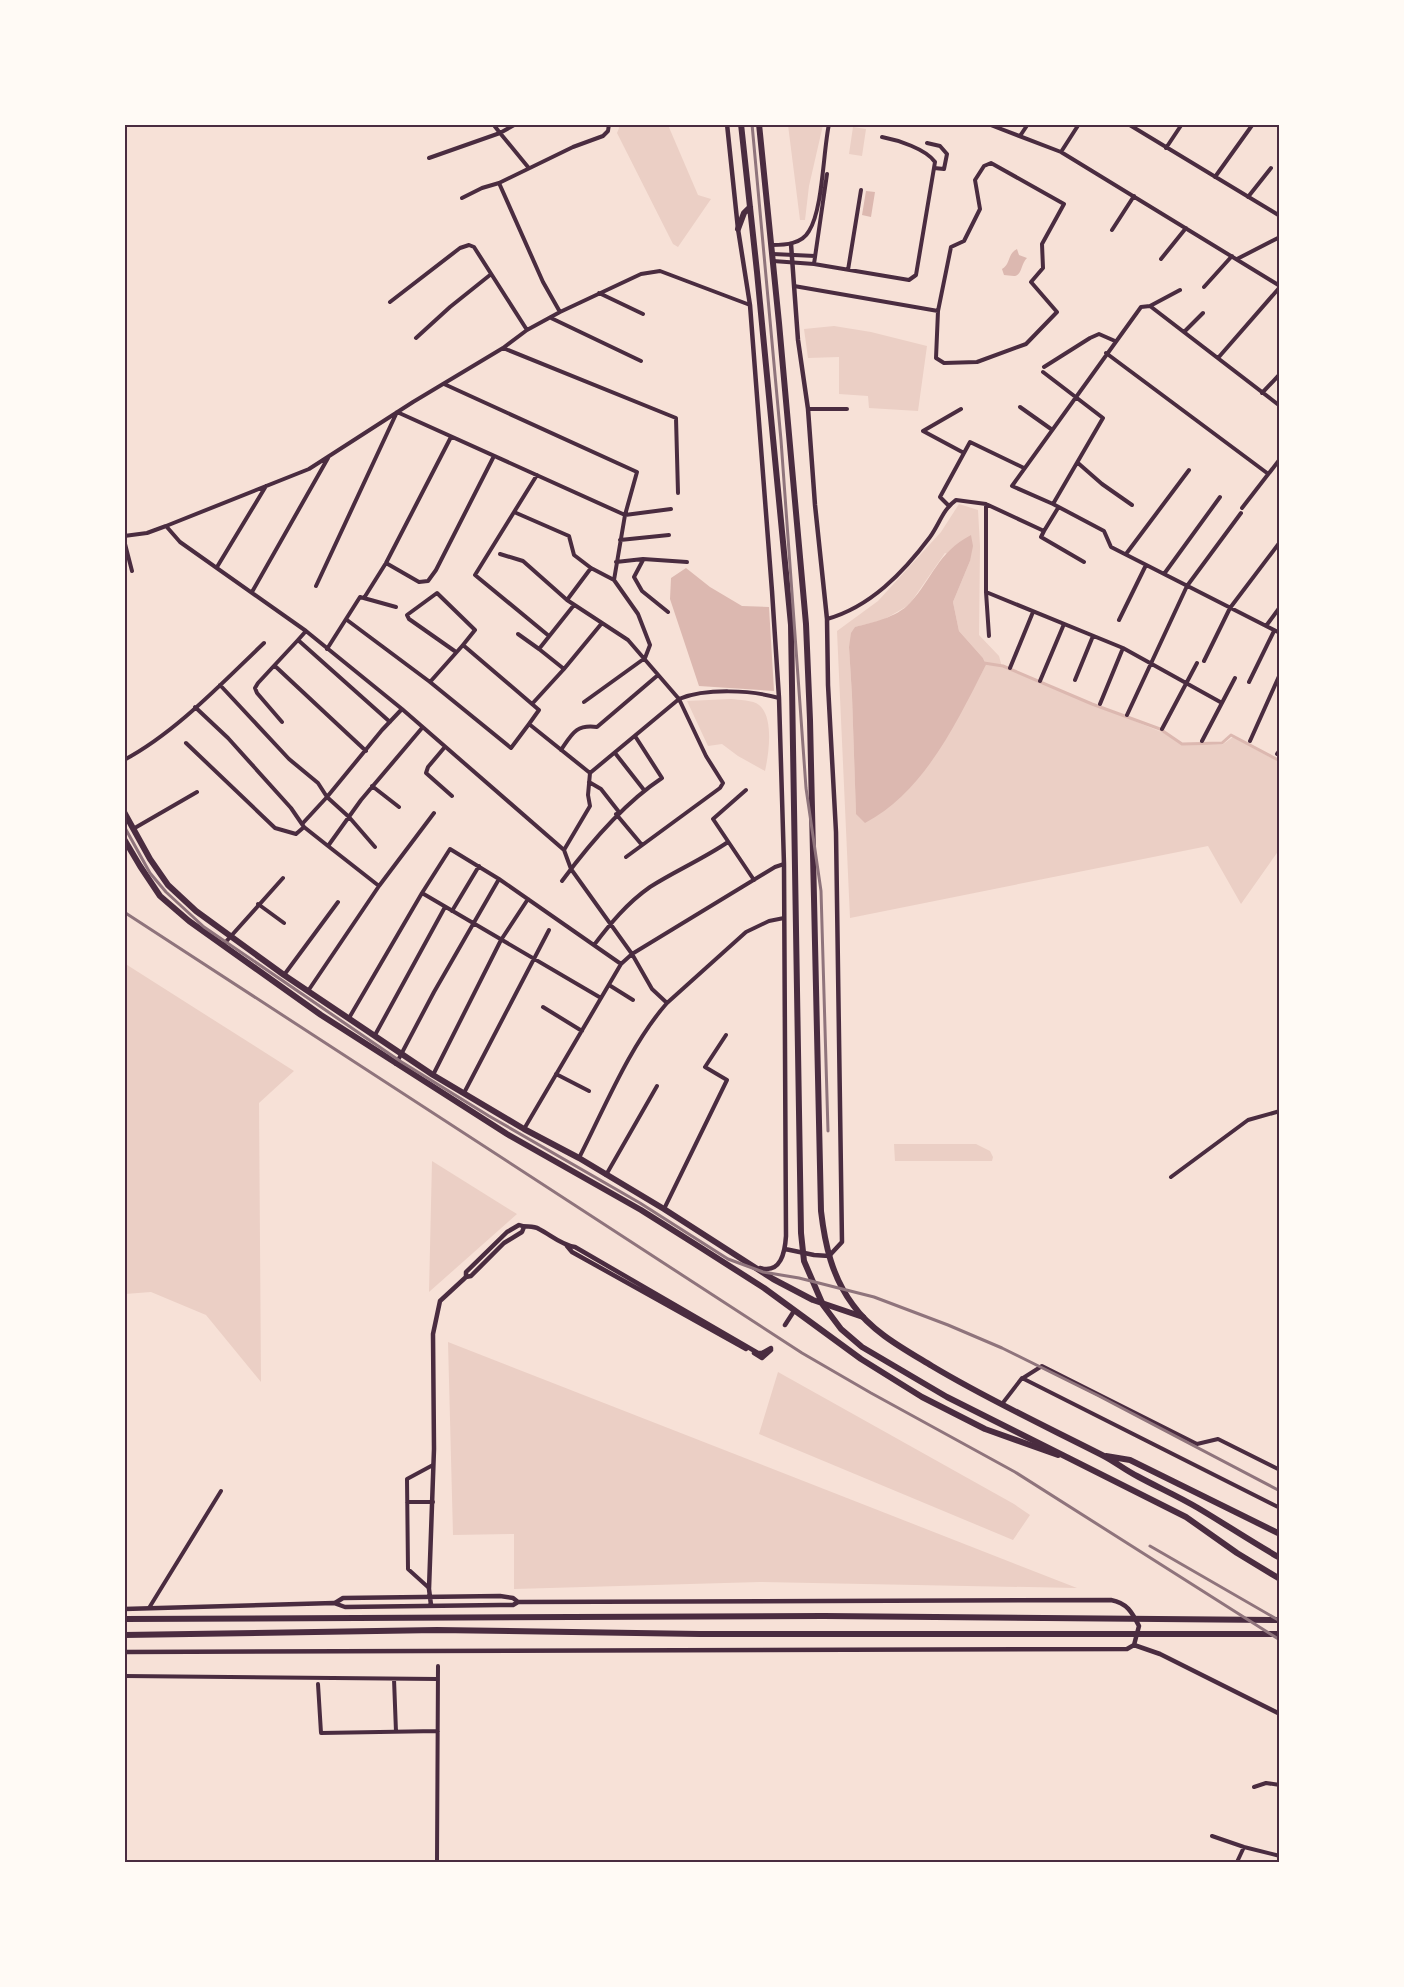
<svg xmlns="http://www.w3.org/2000/svg" width="1404" height="1987" viewBox="0 0 1404 1987" font-family="'IBM Plex Sans',sans-serif">
<style>
.green{fill:#ebcfc5;fill-rule:evenodd}
.water{fill:#dcb8b0}
.lines{fill:none;stroke-linecap:round;stroke-linejoin:round}
.stream{stroke:#dcb8b0;stroke-width:3}
.minor{stroke:#4a2c40;stroke-width:4}
.tertiary{stroke:#4a2c40;stroke-width:4.5}
.primary{stroke:#4a2c40;stroke-width:6}
.trunk{stroke:#4a2c40;stroke-width:6}
.rail{stroke:#8f747c;stroke-width:3}
.neatline{fill:none;stroke:#4a2c40;stroke-width:2}
</style>
<rect width="100%" height="100%" fill="#f7e1d7"/>
<path class="green" d="M 618,125 L 668,125 L 698,195 L 711,199 L 678,247 L 673,244 L 617,133 L 619,128 Z
M 788,125 L 823,125 L 809,186 L 805,220 L 800,220 Z
M 853,127 L 866,129 L 862,156 L 849,154 Z
M 834,326 L 871,332 L 927,346 L 918,411 L 869,408 L 868,396 L 839,394 L 839,357 L 808,358 L 804,329 Z
M 959,504 L 978,510 L 980,546 L 979,635 L 999,656 L 1002,667 L 1164,733 L 1182,745 L 1222,745 L 1233,737 L 1279,762 L 1279,850 L 1241,904 L 1208,846 L 850,918 L 837,631 L 878,601 L 941,532 ZM 945,553 L 970,561 L 953,602 L 959,631 L 983,658 L 986,665 L 948,735 L 856,814 L 852,696 L 849,647 L 855,627 L 883,620 L 909,605 Z
M 731,699 C 739,700 753,700 759,705 C 774,717 769,753 765,771 L 738,756 L 722,744 L 708,746 L 687,701 Z
M 124,963 L 294,1071 L 259,1103 L 261,1382 L 206,1315 L 151,1292 L 125,1294 Z
M 894,1144 L 976,1144 L 990,1151 L 993,1157 L 992,1161 L 895,1161 Z
M 432,1161 L 517,1214 L 429,1292 Z
M 448,1342 L 1077,1588 L 760,1582 L 514,1589 L 514,1534 L 453,1535 Z
M 778,1372 L 1014,1504 L 1030,1515 L 1013,1540 L 759,1434 Z"/>
<path class="water" d="M 866,191 L 875,192 L 871,217 L 862,215 Z
M 1017,249 L 1019,255 L 1027,258 C 1021,263 1022,276 1014,276 C 1010,276 1007,275 1004,275 L 1002,269 C 1011,264 1007,254 1017,249 Z
M 971,535 L 973,546 L 970,561 L 953,602 L 959,631 L 983,658 L 986,665 C 956,723 925,791 865,823 L 856,814 L 852,696 L 849,647 L 851,633 L 855,627 C 873,622 896,618 910,603 C 933,578 937,553 971,535 Z
M 686,568 L 710,587 L 742,606 L 769,607 L 774,691 L 699,686 L 670,599 L 671,578 Z"/>
<g class="lines">
<path class="stream" d="M 984,663 L 1003,666 L 1092,704 L 1160,729 L 1182,744 L 1222,743 L 1231,735 L 1280,761"/>
<path class="minor" d="M 516,124 L 500,133 L 528,167
M 988,124 L 1061,152 L 1280,286
M 1128,124 L 1280,216
M 1020,136 L 1028,124
M 927,143 L 940,146 L 947,154 L 944,169 L 934,168
M 1166,148 L 1182,124
M 1061,152 L 1079,124
M 429,158 L 500,133 L 493,124
M 991,163 L 1064,204 L 1042,244 L 1043,268 L 1031,282 L 1057,312 L 1026,344 L 977,362 L 944,363 L 936,358 L 938,311 L 951,247 L 964,241 L 980,209 L 975,180 L 984,166 Z
M 1215,177 L 1253,124
M 499,183 L 543,282 L 560,312
M 1248,197 L 1271,168
M 462,198 L 482,188 L 499,183 L 573,147 L 603,136 L 608,131 L 609,124
M 1112,230 L 1134,196
M 772,245 C 785,245 802,244 809,231 C 823,209 823,152 829,124
M 773,254 L 815,256
M 1161,259 L 1186,228
M 1237,259 L 1280,237
M 773,261 L 814,264 L 909,280 L 916,275 L 935,162 C 926,149 898,140 882,137
M 814,264 L 827,174
M 848,270 L 861,190
M 794,286 L 938,311
M 1204,287 L 1232,256
M 599,293 L 643,314
M 390,302 L 460,248 L 469,245 L 474,247 L 527,330
M 1150,306 L 1180,290
M 551,318 L 641,361
M 1184,332 L 1203,313
M 416,338 L 450,307 L 490,275
M 503,348 L 676,418 L 678,493
M 1106,353 L 1267,473
M 1218,358 L 1280,287
M 1044,367 L 1090,338 L 1099,334 L 1115,341
M 1043,372 L 1103,418 L 1053,504
M 444,384 L 637,472 L 625,515 L 671,509
M 1262,393 L 1280,374
M 1280,406 L 1150,306 L 1141,307 L 1012,486 L 1053,504 L 1104,531 L 1111,547 L 1280,633
M 1020,407 L 1051,429
M 808,409 L 847,409
M 961,409 L 923,431 L 964,453
M 1078,463 L 1102,484 L 1132,505
M 537,475 L 475,575 L 549,636
M 986,504 L 986,592 L 1123,648 L 1222,703
M 948,505 L 940,497 L 970,442 L 1024,468
M 1242,508 L 1280,459
M 514,512 L 569,536 L 574,555 L 591,568 L 614,580
M 166,526 L 180,542 L 306,631 L 402,709 L 564,850 L 571,869 L 632,954 L 652,989 L 667,1003
M 1044,531 L 1041,537 L 1084,562
M 124,536 L 147,533 L 166,526 L 309,469 L 413,402 L 503,348 L 527,330 L 560,312 L 641,274 L 660,271 L 750,305
M 124,540 L 132,571
M 620,540 L 669,535
M 500,554 L 523,561 L 567,600 L 628,640 L 679,699 L 706,756 L 723,783 L 720,788 L 626,857
M 1126,554 L 1189,470
M 643,560 L 634,577 L 642,591 L 668,612
M 616,562 L 643,559 L 687,562
M 386,563 L 419,582 L 428,581 L 436,570 L 494,456
M 217,567 L 266,486
M 1164,574 L 1220,497
M 316,586 L 397,412 L 625,515 L 614,580 L 638,614 L 650,645 L 645,658 L 584,702
M 252,592 L 328,458
M 986,592 L 989,636
M 364,598 L 386,563 L 451,437
M 567,600 L 591,568
M 574,605 L 539,649 L 564,669 L 602,623
M 827,619 C 870,607 903,573 930,537 C 939,525 943,509 956,500 L 986,504 L 1044,531 L 1058,508
M 347,620 L 430,682 L 511,748 L 529,724 L 590,773
M 1119,620 L 1146,565
M 1266,626 L 1280,607
M 306,631 L 298,640 L 390,722
M 518,634 L 539,649
M 327,649 L 360,597 L 396,607
M 456,652 L 409,619 L 407,615 L 437,593 L 475,630 L 463,645
M 1204,661 L 1230,608 L 1280,542
M 275,666 L 366,751
M 1010,668 L 1033,612
M 1075,680 L 1093,636
M 1040,681 L 1064,624
M 430,682 L 463,645 L 539,710 L 529,724
M 1249,682 L 1274,631
M 220,685 L 289,759 L 318,783 L 327,797 L 349,817 L 375,847
M 532,704 L 564,669
M 1100,704 L 1123,648
M 195,707 L 228,738 L 291,808 L 304,827 L 328,846
M 1127,715 L 1187,586 L 1241,513
M 282,722 L 257,693 L 255,688 L 258,683 L 298,640
M 1162,729 L 1197,663
M 1202,741 L 1235,678
M 1250,741 L 1280,674
M 186,743 L 275,828 L 296,834 L 304,827
M 444,748 L 428,767 L 426,773 L 452,796
M 561,750 C 572,734 576,724 597,727 L 658,675
M 615,753 L 644,790
M 1277,754 L 1280,750
M 124,760 C 175,733 222,683 264,643
M 589,782 L 601,789 L 619,812
M 372,786 L 399,807
M 746,790 L 713,819 L 754,880
M 616,814 L 642,845
M 303,823 L 327,797 L 382,730 L 402,709
M 133,829 L 197,792
M 564,850 L 590,806 L 588,795 L 590,773 L 679,699 C 706,688 751,690 779,698
M 562,881 C 590,843 623,804 662,778 L 635,736
M 379,886 L 328,846 L 361,800 L 422,728
M 422,893 L 601,998
M 258,904 L 284,923
M 452,911 L 479,866
M 223,945 L 283,878
M 594,945 C 610,924 627,903 650,887 C 675,871 703,859 728,842
M 284,975 L 338,902
M 609,985 L 633,1000
M 308,991 L 379,886 L 434,813
M 543,1007 L 582,1031
M 349,1018 L 422,893 L 450,849 L 499,879 L 621,964
M 375,1035 L 445,907
M 396,1064 L 434,992 L 499,879
M 556,1074 L 589,1091
M 433,1075 L 501,940 L 528,899
M 464,1093 L 549,930
M 524,1129 L 621,964 L 632,954 L 775,867 L 784,864
M 579,1158 C 605,1107 630,1045 667,1003 L 746,932 L 769,921 L 784,918
M 606,1175 L 657,1086
M 1171,1177 L 1248,1120 L 1280,1111
M 664,1209 L 727,1080 L 705,1067 L 726,1035
M 1023,1378 L 1042,1366 L 1197,1444 L 1218,1439 L 1280,1470
M 1002,1404 L 1022,1378 L 1280,1508
M 407,1502 L 433,1502
M 429,1588 L 408,1569 L 407,1479 L 433,1465
M 149,1608 L 221,1491
M 124,1676 L 438,1679
M 394,1679 L 396,1732
M 318,1684 L 321,1733 L 438,1731
M 1254,1787 L 1266,1783 L 1280,1785
M 1212,1836 L 1244,1847 L 1280,1856
M 437,1862 L 438,1666
M 1237,1862 L 1244,1847"/>
<path class="tertiary" d="M 727,124 L 738,229 L 750,305 L 772,591 L 779,698 L 784,864 L 786,1236 C 785,1252 781,1274 760,1268
M 567,1246 L 572,1252 L 746,1349
M 785,1249 L 814,1255 L 829,1256 L 842,1242 L 836,832 L 828,685 L 827,619 L 815,505 L 808,409 L 798,340 L 791,244
M 466,1277 L 466,1272 L 507,1232 L 519,1225 C 526,1228 532,1225 539,1229 C 551,1235 561,1245 575,1247 L 758,1353 L 762,1353 L 771,1348
M 785,1325 L 794,1311
M 754,1353 L 762,1358 L 771,1350
M 335,1603 L 343,1598 L 500,1596 L 513,1598 L 518,1602
M 431,1605 L 429,1589 L 434,1449 L 433,1334 L 440,1301 L 466,1277 L 471,1276 L 504,1243 L 522,1232 L 524,1227
M 124,1609 L 334,1603 L 345,1607 L 500,1605 L 513,1605 L 518,1602 L 1111,1600 C 1127,1603 1132,1612 1139,1626 L 1134,1645
M 1134,1645 L 1160,1654 L 1280,1714
M 124,1652 L 1127,1649 L 1134,1645"/>
<path class="primary" d="M 124,812 L 150,859 L 168,885 L 196,911 L 284,975 L 433,1075 L 524,1129 L 579,1158 L 664,1209 L 773,1279 L 813,1300 L 863,1317
M 124,839 L 140,866 L 160,896 L 189,921 L 321,1015 L 507,1134 L 641,1210 L 695,1244 L 764,1288 L 861,1359 L 922,1397 L 985,1429 L 1058,1455"/>
<path class="trunk" d="M 741,124 L 757,272 L 791,625 L 801,1233 L 804,1261 L 823,1305 L 841,1329 L 862,1347 L 947,1397 L 1186,1517 L 1237,1553 L 1280,1579
M 759,124 L 779,323 L 806,624 L 810,720 L 821,1211 C 825,1245 832,1277 853,1305 C 872,1332 904,1349 932,1366 C 987,1399 1045,1426 1102,1455 C 1114,1461 1125,1470 1137,1476 C 1157,1487 1178,1496 1198,1508 C 1225,1524 1252,1542 1280,1558
M 738,229 L 744,213 L 750,207
M 1106,1456 L 1130,1460 L 1280,1534
M 124,1619 L 824,1616 L 1280,1620
M 124,1635 L 437,1630 L 700,1634 L 1280,1634"/>
<path class="rail" d="M 752,124 L 781,440 L 806,788 L 821,891 L 828,1131
M 124,826 L 150,873 L 166,892 L 204,927 L 400,1061 L 489,1116 L 640,1203 L 728,1259 L 763,1272 L 799,1278 L 874,1297 L 948,1325 L 1002,1348 L 1099,1396 L 1280,1491
M 124,912 L 802,1353 L 871,1393 L 1015,1472 L 1280,1640
M 1150,1546 L 1280,1621"/>
</g>
<rect width="1404" height="1987" fill="none" stroke="#fffaf5" stroke-width="252"/>
<rect x="126" y="126" width="1152" height="1735" class="neatline"/>
</svg>
